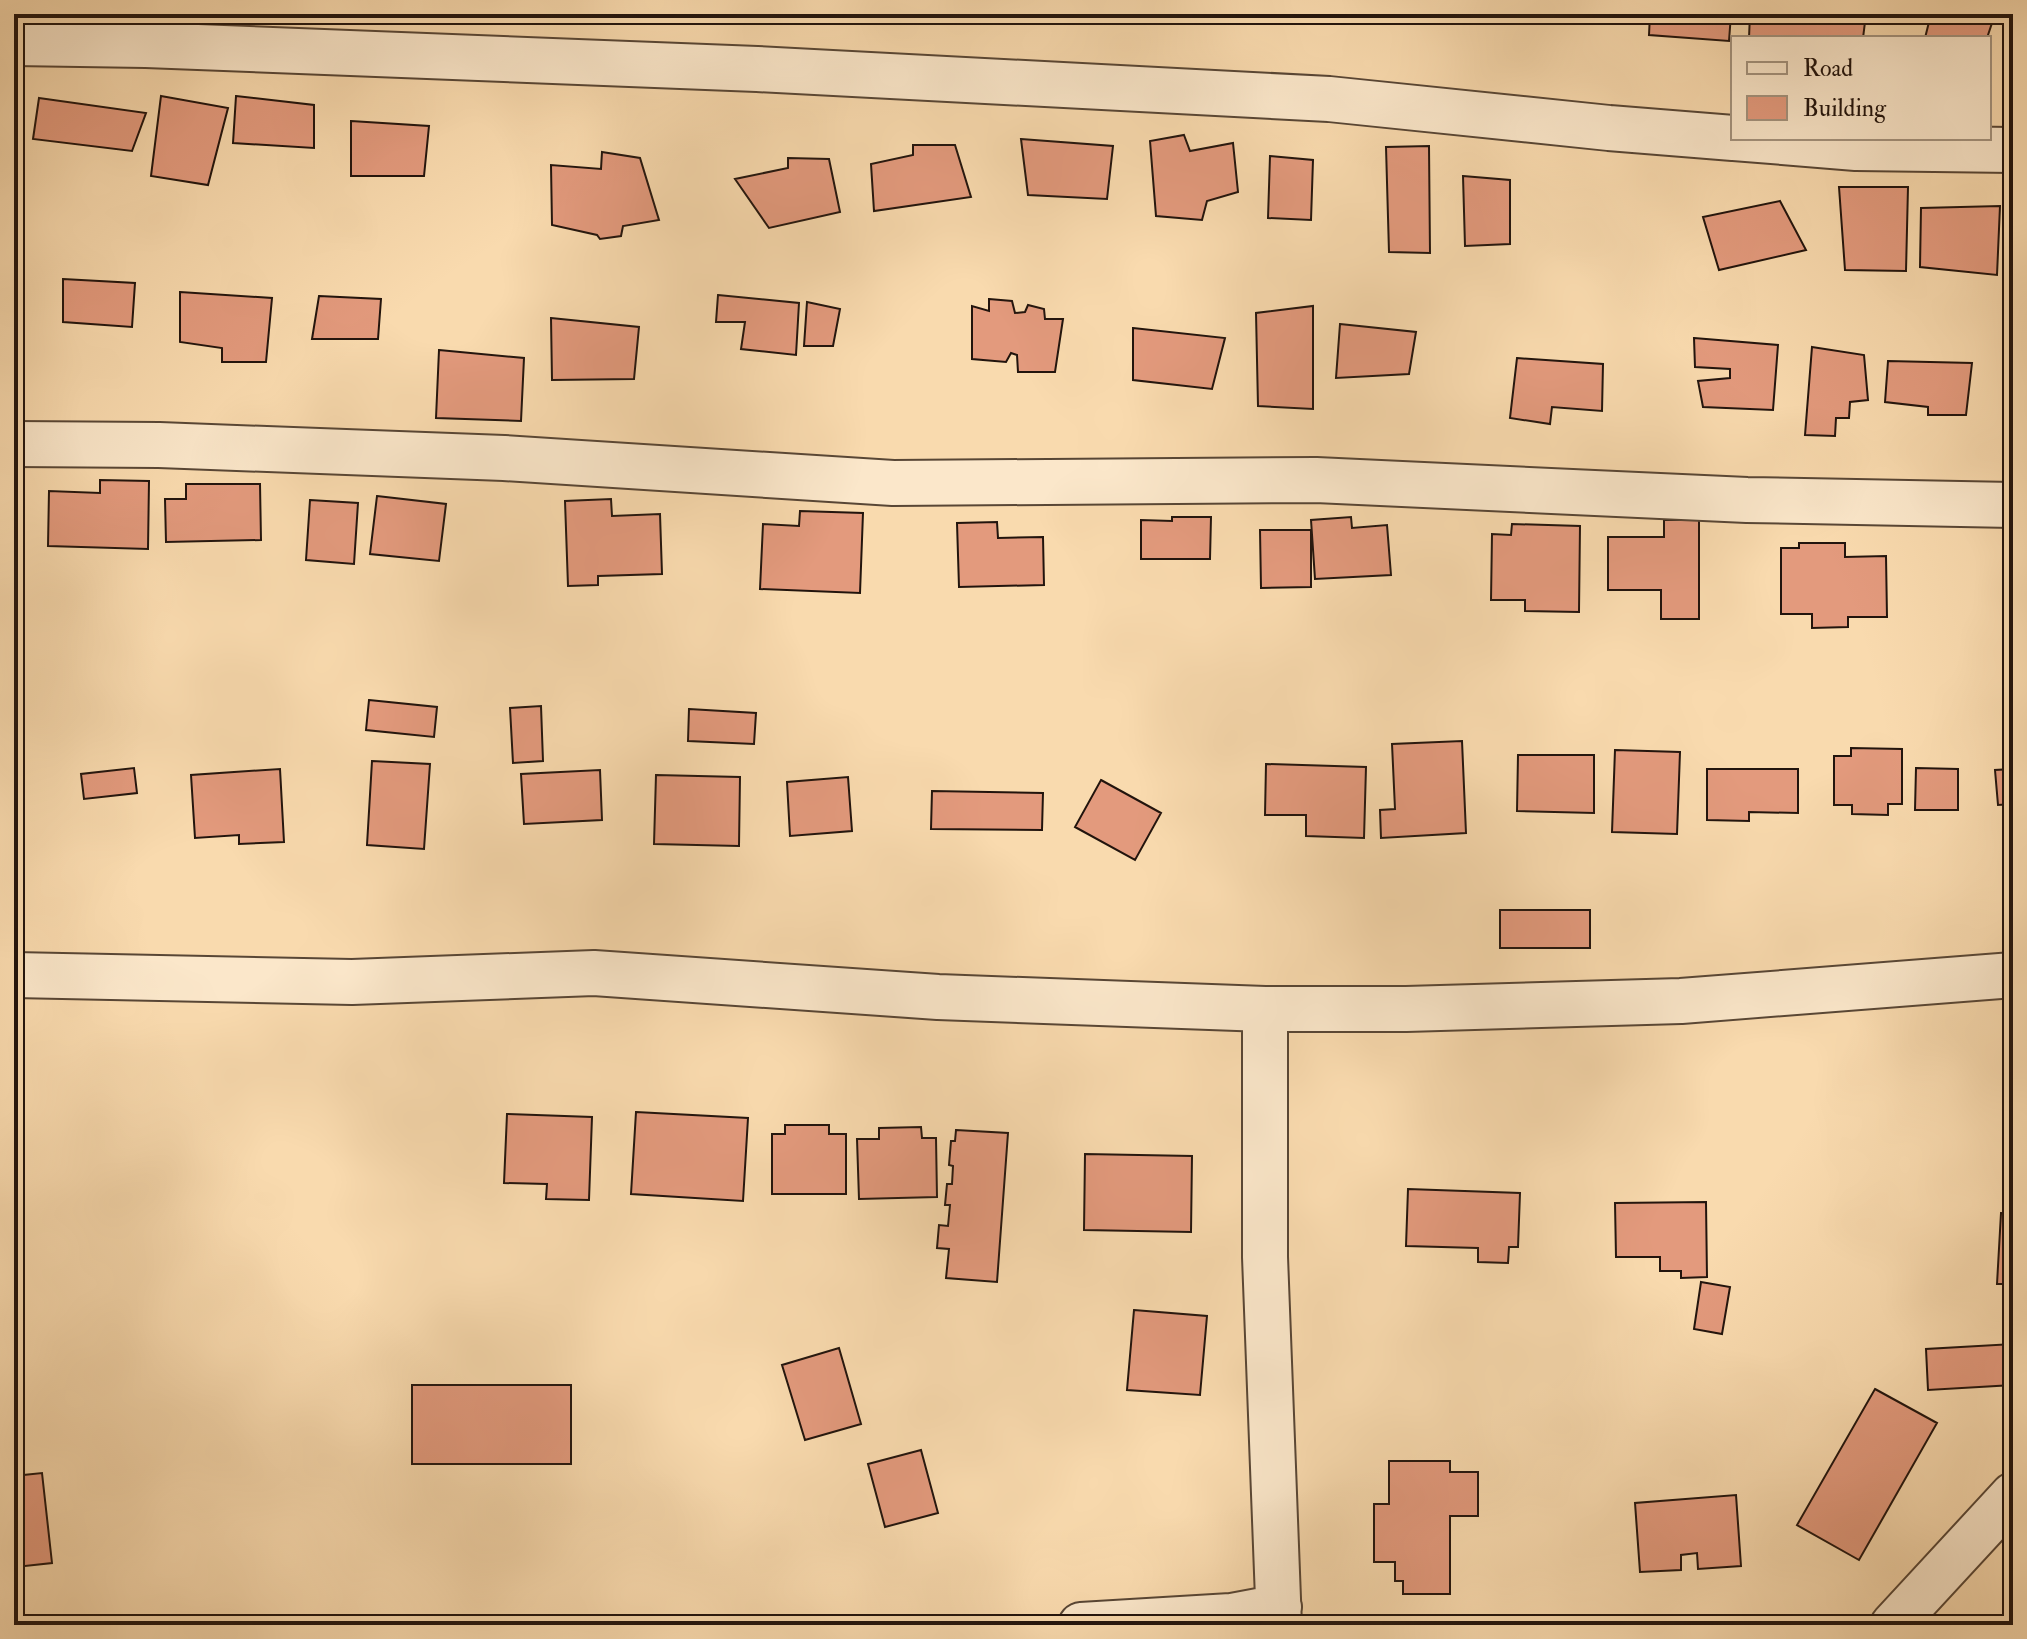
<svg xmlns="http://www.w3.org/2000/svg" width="2027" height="1639" viewBox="0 0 2027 1639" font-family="'IM FELL Double Pica',serif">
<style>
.building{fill:#e39a7d;stroke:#22140d;stroke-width:2}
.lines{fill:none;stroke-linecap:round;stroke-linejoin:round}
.minor-casing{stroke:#584635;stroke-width:48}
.minor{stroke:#fbe7ca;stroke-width:44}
</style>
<rect width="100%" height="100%" fill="#f9daae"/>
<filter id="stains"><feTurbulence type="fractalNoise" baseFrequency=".0025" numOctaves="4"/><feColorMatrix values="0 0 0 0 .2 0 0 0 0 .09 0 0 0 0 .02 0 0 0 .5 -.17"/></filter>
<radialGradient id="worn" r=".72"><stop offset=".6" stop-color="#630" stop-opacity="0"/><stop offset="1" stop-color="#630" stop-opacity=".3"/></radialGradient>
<path class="building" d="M 1450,14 L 1484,14 L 1482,22 L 1451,24 Z
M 1650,14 L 1731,14 L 1729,41 L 1649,35 Z
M 1750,14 L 1866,14 L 1863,38 L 1749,38 Z
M 1931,14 L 1995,14 L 1987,38 L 1925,38 Z
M 161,96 L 228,108 L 208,185 L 151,176 Z
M 236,96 L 314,105 L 314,148 L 233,143 Z
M 39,98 L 146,113 L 132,151 L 33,139 Z
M 351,121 L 429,126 L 424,176 L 351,176 Z
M 1184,135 L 1190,151 L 1233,143 L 1238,192 L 1207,201 L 1202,220 L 1156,216 L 1150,141 Z
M 1021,139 L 1113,146 L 1107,199 L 1028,195 Z
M 913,145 L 955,145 L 971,197 L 874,211 L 871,164 L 913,155 Z
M 1429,146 L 1430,253 L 1389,252 L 1386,147 Z
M 602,152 L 640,158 L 659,220 L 623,226 L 621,236 L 600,239 L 597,235 L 552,225 L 551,165 L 601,169 Z
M 1270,156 L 1313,160 L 1311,220 L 1268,218 Z
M 788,158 L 829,159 L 840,212 L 769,228 L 735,179 L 788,168 Z
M 1463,176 L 1510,180 L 1510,244 L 1465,246 Z
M 1839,187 L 1908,187 L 1906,271 L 1845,270 Z
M 1780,201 L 1806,250 L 1719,270 L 1703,217 Z
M 2000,206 L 1997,275 L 1920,267 L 1921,208 Z
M 14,279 L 17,279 L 20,332 L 14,333 Z
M 63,279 L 135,283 L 132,327 L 63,322 Z
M 180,292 L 272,298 L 266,362 L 222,362 L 222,348 L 180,342 Z
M 718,295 L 799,303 L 796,355 L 741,349 L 745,322 L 716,322 Z
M 319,296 L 381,299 L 378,339 L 312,339 Z
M 989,299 L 1012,301 L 1015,313 L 1025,312 L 1028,305 L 1044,309 L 1045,319 L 1063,319 L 1055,372 L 1018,372 L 1017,355 L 1011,353 L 1006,362 L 972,359 L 972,306 L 989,311 Z
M 807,302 L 840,309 L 833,346 L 804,346 Z
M 1313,306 L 1313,409 L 1258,406 L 1256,313 Z
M 551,318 L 639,327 L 634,379 L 552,380 Z
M 1340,324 L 1416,332 L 1409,374 L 1336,378 Z
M 1133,328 L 1225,338 L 1212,389 L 1133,380 Z
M 1694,338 L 1778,345 L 1773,410 L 1703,407 L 1698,381 L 1730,378 L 1730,369 L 1695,367 Z
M 1812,347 L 1864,355 L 1868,400 L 1850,402 L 1849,418 L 1836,418 L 1835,436 L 1805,435 Z
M 439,350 L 524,358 L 521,421 L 436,418 Z
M 1517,358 L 1603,364 L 1602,411 L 1552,407 L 1550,424 L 1510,418 Z
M 1888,361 L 1972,363 L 1966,415 L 1928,415 L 1928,407 L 1885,402 Z
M 100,480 L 149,481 L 148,549 L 48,546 L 49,491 L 100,493 Z
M 186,484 L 260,484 L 261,540 L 166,542 L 165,499 L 186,499 Z
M 377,496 L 446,504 L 439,561 L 370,554 Z
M 611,499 L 612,516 L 660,514 L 662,574 L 598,576 L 598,585 L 568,586 L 565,501 Z
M 310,500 L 358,503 L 354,564 L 306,560 Z
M 800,511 L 863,513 L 860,593 L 760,589 L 763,524 L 799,526 Z
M 1172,517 L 1211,517 L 1210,559 L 1141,559 L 1141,520 L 1172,521 Z
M 1351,517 L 1352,528 L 1387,525 L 1391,575 L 1315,579 L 1311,520 Z
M 1664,520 L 1699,520 L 1699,619 L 1661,619 L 1661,590 L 1608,590 L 1608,537 L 1664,537 Z
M 997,522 L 998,538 L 1043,537 L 1044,585 L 959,587 L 957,523 Z
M 1512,524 L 1580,526 L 1579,612 L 1525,611 L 1525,600 L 1491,600 L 1492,534 L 1511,535 Z
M 1260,530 L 1311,530 L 1311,587 L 1261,588 Z
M 1799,543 L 1845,543 L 1845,557 L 1886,556 L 1887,617 L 1848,617 L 1848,627 L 1812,628 L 1812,614 L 1781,614 L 1781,548 L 1799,548 Z
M 369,700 L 437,707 L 434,737 L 366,730 Z
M 541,706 L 543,761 L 513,763 L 510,708 Z
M 689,709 L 756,713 L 754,744 L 688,741 Z
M 1462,741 L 1466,833 L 1381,838 L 1380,810 L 1395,809 L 1392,744 Z
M 1851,748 L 1902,749 L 1902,804 L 1888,804 L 1888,815 L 1852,814 L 1852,805 L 1834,805 L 1834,756 L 1851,756 Z
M 1615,750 L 1680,752 L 1677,834 L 1612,832 Z
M 1518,755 L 1594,755 L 1594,813 L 1517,811 Z
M 2011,760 L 2013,760 L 2013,804 L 1998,805 L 1995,770 L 2012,769 Z
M 372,761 L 430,764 L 424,849 L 367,845 Z
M 1266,764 L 1366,767 L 1364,838 L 1306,836 L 1306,815 L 1265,815 Z
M 134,768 L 137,793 L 84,799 L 81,774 Z
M 1916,768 L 1958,769 L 1958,810 L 1915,810 Z
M 280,769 L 284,842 L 239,844 L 239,835 L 195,838 L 191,775 Z
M 1707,769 L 1798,769 L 1798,813 L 1749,812 L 1749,821 L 1707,820 Z
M 600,770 L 602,820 L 524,824 L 521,774 Z
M 656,775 L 740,777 L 739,846 L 654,844 Z
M 848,777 L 852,831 L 790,836 L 787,782 Z
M 1101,780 L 1161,813 L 1135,860 L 1075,827 Z
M 932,791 L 1043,793 L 1042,830 L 931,829 Z
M 1500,910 L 1590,910 L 1590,948 L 1500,948 Z
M 636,1112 L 748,1118 L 743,1201 L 631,1194 Z
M 507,1114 L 592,1117 L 589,1200 L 546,1199 L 547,1184 L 504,1183 Z
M 785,1125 L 829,1125 L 829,1134 L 846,1134 L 846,1194 L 772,1194 L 772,1134 L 785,1134 Z
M 921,1127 L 922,1138 L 936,1138 L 937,1197 L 859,1199 L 857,1139 L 879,1139 L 879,1128 Z
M 956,1130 L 1008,1133 L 997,1282 L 946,1278 L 949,1249 L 937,1248 L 939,1225 L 948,1226 L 950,1205 L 945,1205 L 947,1184 L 952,1184 L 953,1166 L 949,1165 L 951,1141 L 955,1141 Z
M 14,1139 L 19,1139 L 16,1214 L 14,1214 Z
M 1085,1154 L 1192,1156 L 1191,1232 L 1084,1230 Z
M 1408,1189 L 1520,1193 L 1518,1247 L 1509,1247 L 1508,1263 L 1478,1262 L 1478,1248 L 1406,1246 Z
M 1706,1202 L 1707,1277 L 1681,1278 L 1681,1271 L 1660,1271 L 1660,1257 L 1616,1257 L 1615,1203 Z
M 2001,1213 L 2013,1214 L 2013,1284 L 1997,1284 Z
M 14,1246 L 19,1246 L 16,1313 L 14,1313 Z
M 1701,1282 L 1730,1287 L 1722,1334 L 1694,1329 Z
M 1134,1310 L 1207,1316 L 1200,1395 L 1127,1390 Z
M 2013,1344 L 2013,1385 L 1928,1390 L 1926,1349 Z
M 839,1348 L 861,1424 L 805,1440 L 782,1365 Z
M 412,1385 L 571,1385 L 571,1464 L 412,1464 Z
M 1875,1389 L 1937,1423 L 1859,1560 L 1797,1525 Z
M 921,1450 L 938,1513 L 885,1527 L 868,1464 Z
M 1389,1461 L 1450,1461 L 1450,1472 L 1478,1472 L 1478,1516 L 1450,1516 L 1450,1594 L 1403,1594 L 1403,1581 L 1395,1581 L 1395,1562 L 1374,1562 L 1374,1504 L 1389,1504 Z
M 42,1473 L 52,1563 L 16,1567 L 14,1546 L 14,1476 Z
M 1736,1495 L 1741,1566 L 1698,1569 L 1697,1553 L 1681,1555 L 1681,1570 L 1640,1572 L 1635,1503 Z"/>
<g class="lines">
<g class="minor-casing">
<path id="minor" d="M 14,43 L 146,45 L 757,69 L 1329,99 L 1609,128 L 1733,138
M 1734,138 L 1856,148 L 2013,150
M 14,444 L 159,445 L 504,458 L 893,483 L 1316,480 L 1747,500 L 2013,505
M 14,975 L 352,982 L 594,973 L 938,997 L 1265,1009 L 1406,1009 L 1681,1001 L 2013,975
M 1265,1009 L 1265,1257 L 1279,1625
M 1081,1625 L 1231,1616 L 1279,1607
M 1893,1625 L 2013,1495"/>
</g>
<use href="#minor" class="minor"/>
</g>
<rect width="2027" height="1639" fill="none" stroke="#f9daae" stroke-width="48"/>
<rect x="16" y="16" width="1995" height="1607" fill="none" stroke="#22140d" stroke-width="4"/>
<rect x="24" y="24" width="1979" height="1591" fill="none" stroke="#22140d" stroke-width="2"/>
<rect x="1731" y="36" width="260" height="104" fill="#fbe7ca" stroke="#a4937e" stroke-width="2"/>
<rect x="1747" y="62" width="40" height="12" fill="#fbe7ca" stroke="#a4937e" stroke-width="2"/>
<text x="1803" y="76" font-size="24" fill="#22140d">Road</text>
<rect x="1747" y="96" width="40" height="24" fill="#e39a7d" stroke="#a4937e" stroke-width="2"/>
<text x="1803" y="116" font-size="24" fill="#22140d">Building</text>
<rect width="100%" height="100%" filter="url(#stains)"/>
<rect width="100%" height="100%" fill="url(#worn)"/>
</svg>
